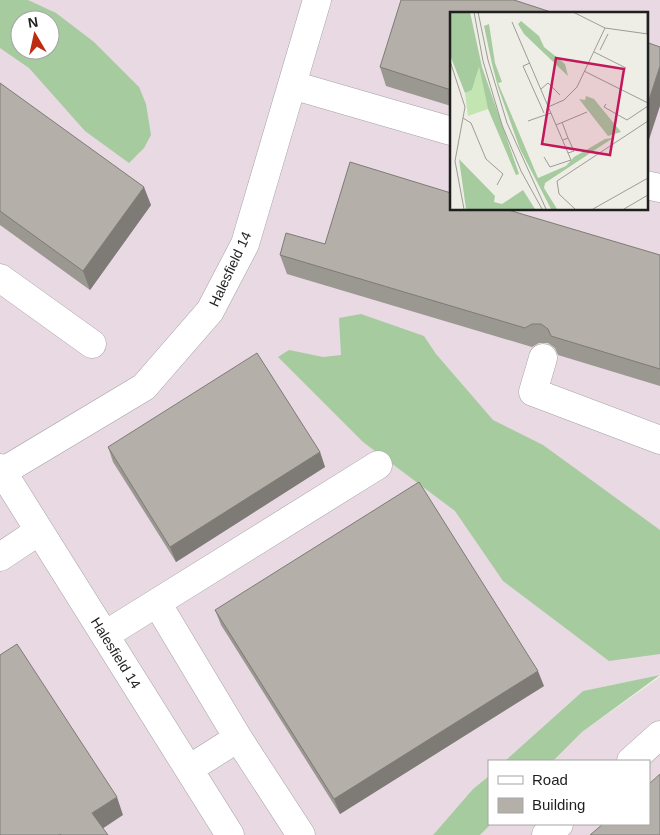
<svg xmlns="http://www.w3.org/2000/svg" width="660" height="835" viewBox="0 0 660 835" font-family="Helvetica,sans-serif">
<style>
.industrial{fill:#e8d9e3;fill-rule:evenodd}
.forest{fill:#a5cb9f;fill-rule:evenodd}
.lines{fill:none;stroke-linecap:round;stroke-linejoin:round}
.minor-casing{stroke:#a3a3a3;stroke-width:29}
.minor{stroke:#fff;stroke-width:28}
.wall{fill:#9b9791}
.shaded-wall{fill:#7e7b76}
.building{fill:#b4b0a9;stroke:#7e7b76}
.labels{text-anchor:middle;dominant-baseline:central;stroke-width:4;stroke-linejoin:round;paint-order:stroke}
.street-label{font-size:14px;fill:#1f1f1f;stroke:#fff}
.inset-road{fill:none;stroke:#9c9b96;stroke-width:1}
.view{fill:#c2185b;fill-opacity:0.15;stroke:#c2185b;stroke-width:2.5}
.inset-edge{fill:none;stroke:#1f1f1f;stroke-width:2.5}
</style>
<rect width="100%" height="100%" fill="#efeee6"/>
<path class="industrial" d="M 0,0 L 660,0 L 660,675 L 583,691 L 505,761 L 489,761 L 489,776 L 473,789 L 433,835 L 0,835 ZM 451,14 L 646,14 L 646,209 L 451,209 ZM 20,20 L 50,20 L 50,50 L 20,50 Z
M 660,677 L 660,835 L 480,835 L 491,824 L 649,824 L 649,761 L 553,761 L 582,732 Z"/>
<path class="forest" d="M 0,0 L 28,0 L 56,13 L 94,42 L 139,87 L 146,104 L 151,135 L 144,148 L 129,163 L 85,131 L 29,68 L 0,48 ZM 20,20 L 50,20 L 50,50 L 20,50 Z
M 361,314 L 424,336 L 436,354 L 493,420 L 543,445 L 660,530 L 660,654 L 609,661 L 503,581 L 455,511 L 363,442 L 278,357 L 289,350 L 323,357 L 341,355 L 339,318 Z
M 660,675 L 582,732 L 553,761 L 505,761 L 583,691 Z
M 489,776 L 489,824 L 491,824 L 480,835 L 433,835 L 473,789 Z"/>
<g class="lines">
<g class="minor-casing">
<path id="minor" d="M 292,85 L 451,131
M 646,185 L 660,188
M 0,278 L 92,344
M 543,358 L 533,392 L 660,440
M 0,468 L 230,835
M 2,472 L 144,387 L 210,311 L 245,244 L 317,0
M 0,557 L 39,531
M 157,603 L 238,738 L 189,769
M 105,635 L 378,465
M 238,738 L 301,835
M 631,761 L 660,735
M 546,835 L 559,824"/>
</g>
<use href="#minor" class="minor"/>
</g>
<path class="wall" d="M 451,14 L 451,106 L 386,86 L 380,67 Z
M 0,83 L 151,205 L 90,290 L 0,225 Z
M 325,244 L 660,255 L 660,386 L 558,355 L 555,348 L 548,343 L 539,343 L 532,347 L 287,274 L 280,255 Z
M 108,447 L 320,452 L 325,467 L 176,562 L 113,462 Z
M 215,610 L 544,686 L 340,814 L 221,625 Z"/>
<path class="shaded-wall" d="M 660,66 L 660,106 L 646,149 L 646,109 Z
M 144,187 L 151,205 L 90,290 L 83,271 Z
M 320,452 L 325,467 L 176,562 L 170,547 Z
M 538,671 L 544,686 L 340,814 L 334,799 Z
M 117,797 L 123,815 L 99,831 L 92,813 Z"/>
<path class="building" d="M 401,0 L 514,0 L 557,14 L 451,14 L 451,90 L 380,67 Z
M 646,42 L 660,47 L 660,66 L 646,109 Z
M 0,83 L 144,187 L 83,271 L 0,211 Z
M 350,162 L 451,193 L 451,209 L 505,209 L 660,255 L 660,369 L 551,336 L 548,329 L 541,324 L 532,324 L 525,328 L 280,255 L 286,233 L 325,244 Z
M 257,353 L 320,452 L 170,547 L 108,447 Z
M 419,482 L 538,671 L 334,799 L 215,610 Z
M 17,644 L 117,797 L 92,813 L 108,835 L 61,835 L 60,834 L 58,835 L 0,835 L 0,655 Z
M 660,774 L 660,835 L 590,835 L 603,824 L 649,824 L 649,784 Z"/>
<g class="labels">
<g class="street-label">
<text transform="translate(230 269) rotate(-65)">Halesfield 14</text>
<text transform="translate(116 653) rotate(58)">Halesfield 14</text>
</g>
</g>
<g transform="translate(450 12)">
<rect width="198" height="198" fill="#efeee6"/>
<path d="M 29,55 L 38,97 L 18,104 L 15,81 L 22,78 Z" fill="#c3e5b1"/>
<path d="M 0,0 L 20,0 L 32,55 L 69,162 L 66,163 L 38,97 L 29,55 L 22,78 L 15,81 L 0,43 ZM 71,9 L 89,24 L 94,35 L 115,52 L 118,64 L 74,22 L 68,12 ZM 39,12 L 45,51 L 52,70 L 48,71 L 88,166 L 116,154 L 124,145 L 155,127 L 163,126 L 95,171 L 94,176 L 107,197 L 101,197 L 70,137 L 48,75 L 42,52 L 34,14 ZM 136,84 L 144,87 L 171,120 L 158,124 L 129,87 L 135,88 ZM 9,147 L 45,184 L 44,190 L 52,192 L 73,178 L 85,197 L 16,197 Z" fill="#a5cb9f"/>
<path class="inset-road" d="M 24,0 L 33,49 L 52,113 L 71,159 L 92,197M 28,0 L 38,48 L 57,111 L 96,197M 123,0 L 155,16 L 198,22M 197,0 L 197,22M 62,10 L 121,148 L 100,155 L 94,145M 150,38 L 158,22M 144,40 L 176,56M 0,49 L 15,95 L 5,149 L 14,197M 80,51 L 73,54 L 94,101M 134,59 L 198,91M 91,77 L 98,71 L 110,83M 156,92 L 154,95 L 177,108 L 198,94M 98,95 L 114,88 L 127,75 L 155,16M 13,106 L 21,111 L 36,147 L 53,162 L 47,173M 78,109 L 101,101M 112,110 L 118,126 L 113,128M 106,113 L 137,100M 118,126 L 124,139 L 118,141M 125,197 L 109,182 L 107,169 L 198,109M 143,197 L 198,166M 174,197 L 198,183"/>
<path class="view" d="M 106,46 L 174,57 L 160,143 L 92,132 Z"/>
<rect width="198" height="198" class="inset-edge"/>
</g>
<rect x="488" y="760" width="162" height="65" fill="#ffffff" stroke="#a5a5a5"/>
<rect x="498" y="776" width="25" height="8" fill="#ffffff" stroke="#a5a5a5"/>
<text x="532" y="785" font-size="15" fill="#1f1f1f">Road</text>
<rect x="498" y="798" width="25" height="15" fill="#b4b0a9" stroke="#a5a5a5"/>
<text x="532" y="810" font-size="15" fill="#1f1f1f">Building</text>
<g transform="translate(35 35) rotate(351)"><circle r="24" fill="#ffffff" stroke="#a5a5a5"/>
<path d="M0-4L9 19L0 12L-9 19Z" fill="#bd2b11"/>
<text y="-8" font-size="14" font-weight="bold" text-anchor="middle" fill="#1f1f1f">N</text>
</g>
</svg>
